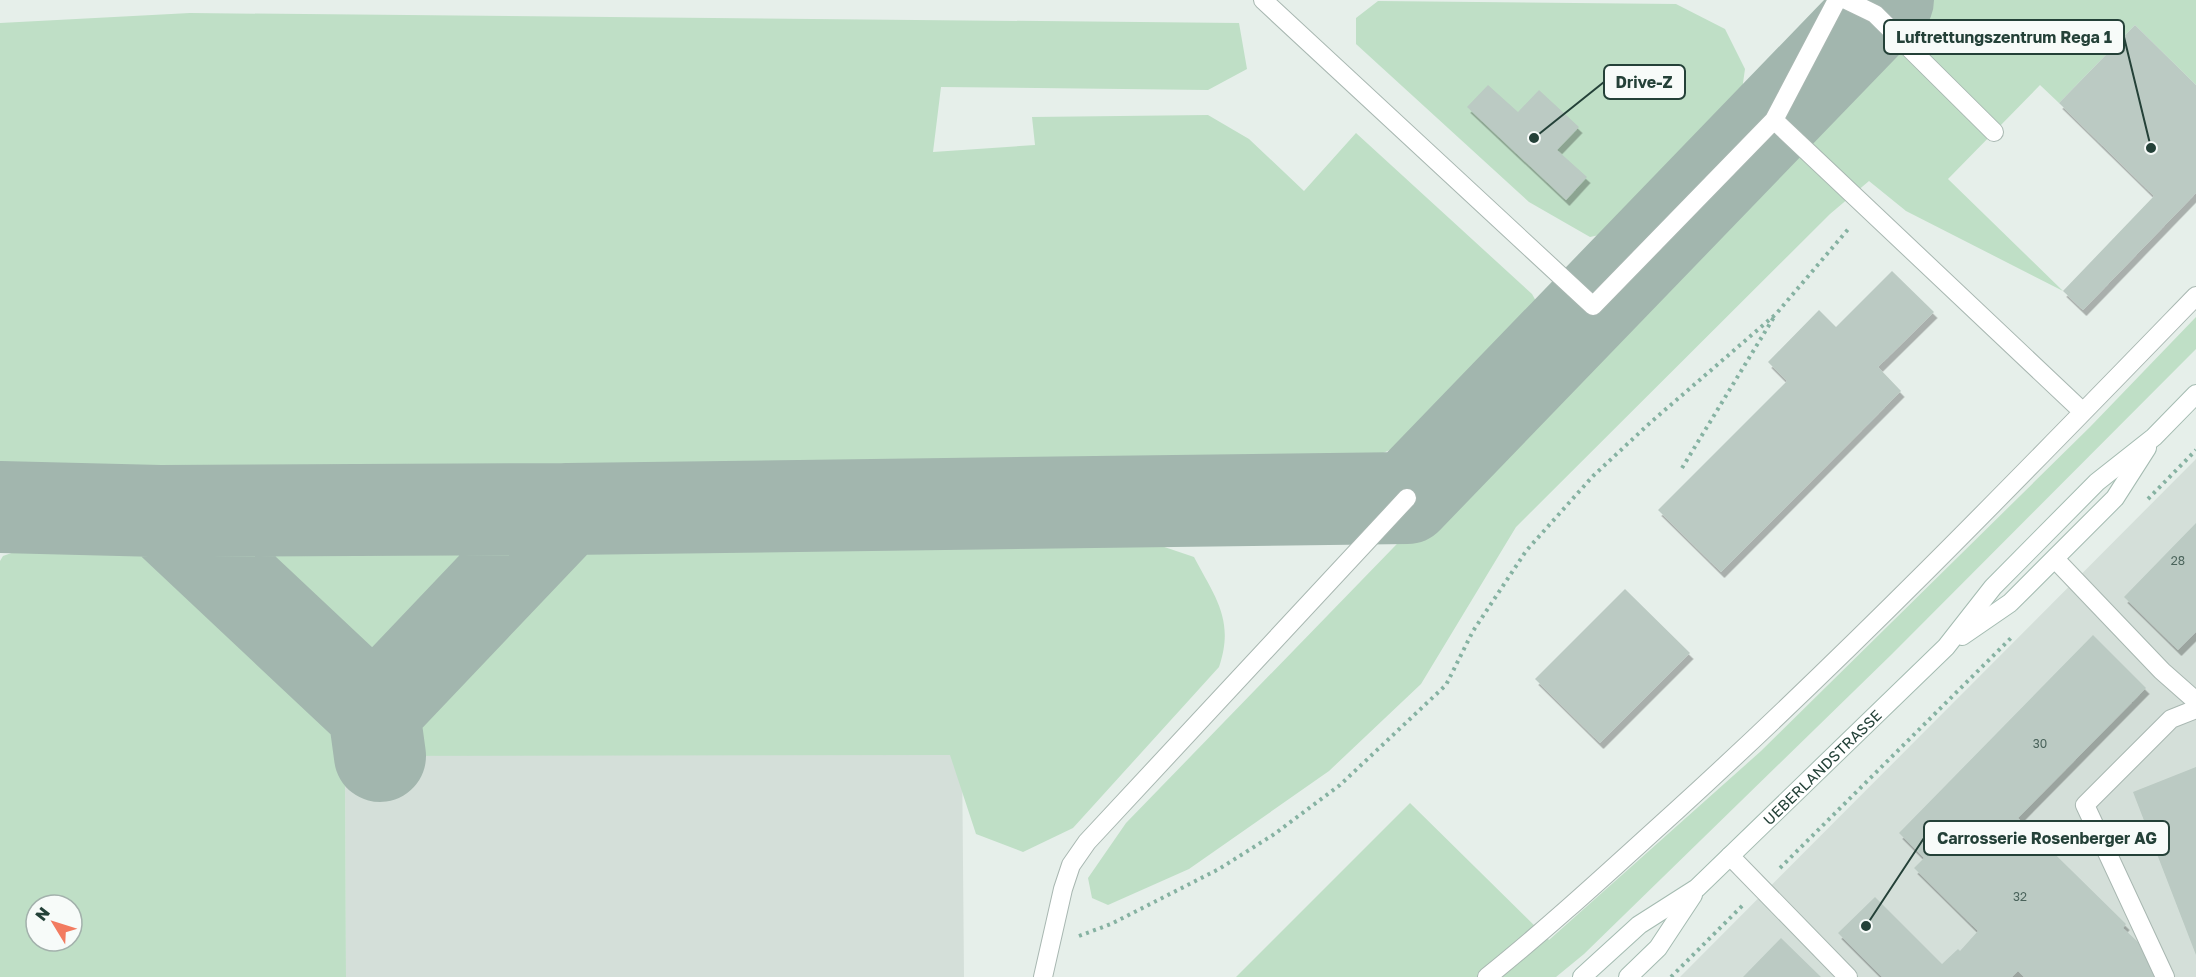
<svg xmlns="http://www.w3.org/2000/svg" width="2196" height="977" viewBox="0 0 2196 977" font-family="'Golos Text',sans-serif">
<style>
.built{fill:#d4dfd9}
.green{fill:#bfdfc6;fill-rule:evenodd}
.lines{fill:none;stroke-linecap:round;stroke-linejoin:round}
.taxiway{stroke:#a2b6ae;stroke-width:92}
.building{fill:#bbcac3;filter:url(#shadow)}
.lane-casing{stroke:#a8b7b1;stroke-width:20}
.secondary-casing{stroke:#a4bbb1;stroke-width:20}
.path{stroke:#86b2a2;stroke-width:4;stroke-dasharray:3 4.5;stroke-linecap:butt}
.lane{stroke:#fff;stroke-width:18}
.secondary{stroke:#fff;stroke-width:18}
.labels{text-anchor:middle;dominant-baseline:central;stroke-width:6;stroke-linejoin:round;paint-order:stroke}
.number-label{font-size:12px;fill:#4a635b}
.street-label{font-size:15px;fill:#244138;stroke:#f7fbf9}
.leader{fill:none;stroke:#244138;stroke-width:2}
.callout-dot{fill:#244138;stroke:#f7fbf9;stroke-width:2}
.callout{fill:#f7fbf9;stroke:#244138;stroke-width:2}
.callout-label{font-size:16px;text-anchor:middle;font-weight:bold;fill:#244138}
</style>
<defs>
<filter id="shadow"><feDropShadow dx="3.5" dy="6" stdDeviation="0" flood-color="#0004"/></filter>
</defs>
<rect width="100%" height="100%" fill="#e6efea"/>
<path class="built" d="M 2196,459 L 2196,977 L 1680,977 Z
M 962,750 L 964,977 L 346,977 L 345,756 Z"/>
<path class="green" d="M 1925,0 L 2196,0 L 2196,85 L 2135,25 L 2059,103 L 2040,85 L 1948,179 L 2063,291 L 1906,211 L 1869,181 L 1830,214 L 1516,527 L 1421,684 L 1329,771 L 1189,869 L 1108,905 L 1092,898 L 1088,878 L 1126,823 Z
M 1378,1 L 1676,4 L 1725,29 L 1745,69 L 1738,118 L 1637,227 L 1590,237 L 1529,202 L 1356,44 L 1356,18 Z
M 190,13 L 1239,23 L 1247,69 L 1208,90 L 941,87 L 933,152 L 1035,145 L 1032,117 L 1208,115 L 1249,139 L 1304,191 L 1356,133 L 1532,294 L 1541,310 L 1540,326 L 1459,410 L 1416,438 L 1359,464 L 1284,481 L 0,484 L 0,23 Z
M 2196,317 L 2196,349 L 1892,654 L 1584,954 L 1556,977 L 1236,977 L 1410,803 L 1549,940 L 1761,751 L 2090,427 Z
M 1108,528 L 1194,557 C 1215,597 1235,620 1219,667 L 1073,828 L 1023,852 L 976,834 L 950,755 L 345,756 L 346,977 L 0,977 L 0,561 L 3,556 L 48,540 L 131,537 ZM 36,905 L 72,905 L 72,941 L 36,941 Z"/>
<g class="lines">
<path class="taxiway" d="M 0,507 L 160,511 L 567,509 L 1407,498 L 1888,0
M 160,511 L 374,712
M 380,756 L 374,712 L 567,509"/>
</g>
<path class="building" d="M 2135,25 L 2196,85 L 2196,193 L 2083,310 L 2063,291 L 2154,196 L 2059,103 Z
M 1488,85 L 1518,112 L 1539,90 L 1579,127 L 1557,150 L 1587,177 L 1566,200 L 1467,107 Z
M 1892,271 L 1934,312 L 1878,367 L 1901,391 L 1721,572 L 1658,510 L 1787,381 L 1768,362 L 1819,310 L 1836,327 Z
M 2196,523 L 2196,632 L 2178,650 L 2124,597 Z
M 1625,589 L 1690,653 L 1600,743 L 1535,679 Z
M 2093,635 L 2146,688 L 2018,818 L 2126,924 L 2123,928 L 2139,943 L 2155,977 L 2024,977 L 2018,971 L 2012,977 L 1882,977 L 1838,933 L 1875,897 L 1942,964 L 1958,949 L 1960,951 L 1978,931 L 1914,868 L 1924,858 L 1899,833 Z
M 2196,767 L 2196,955 L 2133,792 Z
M 1781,938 L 1821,977 L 1743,977 Z"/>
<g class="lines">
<g class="lane-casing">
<path id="lane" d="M 1263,0 L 1593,306 L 1774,120 L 2083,412
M 1846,0 L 1875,14 L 1994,132
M 1774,120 L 1837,0
M 2055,559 L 2162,671 L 2196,701
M 1730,856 L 1848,977
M 1043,977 L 1063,889 L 1071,865 L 1087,842 L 1407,498
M 1487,977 C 1553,924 1614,867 1676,811 C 1857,646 2026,471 2196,296
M 2165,977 L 2085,805 L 2171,719 L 2196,709"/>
</g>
<g class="secondary-casing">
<g id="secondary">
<path d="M 1962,636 L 2010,603 L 2115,498 L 2147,448"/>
<path id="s1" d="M 1582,977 L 1639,925 L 1697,888 L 1946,647 L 1993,587 L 2097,482 L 2154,437 L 2196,394"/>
<path d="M 1628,977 L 1658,948 L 1693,895"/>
</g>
</g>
<path class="path" d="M 1682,468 L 1774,317
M 2148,499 L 2196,450
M 1780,868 L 2013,636
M 1079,936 L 1111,924 L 1219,869 L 1273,835 L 1340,785 L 1446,685 L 1473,631 L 1526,551 L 1593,476 L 1651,422 L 1776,314 L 1850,227
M 1671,977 L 1743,905"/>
<use href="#lane" class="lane"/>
<use href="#secondary" class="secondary"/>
</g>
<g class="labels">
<g class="number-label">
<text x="2178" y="560">28</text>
<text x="2040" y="743">30</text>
<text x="2020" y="896">32</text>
</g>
<g class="street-label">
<text stroke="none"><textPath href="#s1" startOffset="320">UEBERLANDSTRASSE</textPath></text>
</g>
</g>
<path class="leader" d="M2151 148L2124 37M1534 138L1604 82M1866 926L1924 838"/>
<g class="callout-dot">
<circle cx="2151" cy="148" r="6"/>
<circle cx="1534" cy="138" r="6"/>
<circle cx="1866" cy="926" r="6"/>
</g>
<g class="callout">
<rect x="1884" y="20" width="240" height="34" rx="6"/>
<rect x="1604" y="65" width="81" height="34" rx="6"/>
<rect x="1924" y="821" width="245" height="34" rx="6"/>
</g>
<g class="callout-label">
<text x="2004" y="43">Luftrettungszentrum Rega 1</text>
<text x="1644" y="88">Drive-Z</text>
<text x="2047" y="844">Carrosserie Rosenberger AG</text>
</g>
<g transform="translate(54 923) rotate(308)"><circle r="28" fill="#f7fbf9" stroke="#a3b1ac" stroke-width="1.5"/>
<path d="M0-4.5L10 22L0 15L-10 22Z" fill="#f27b60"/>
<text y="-9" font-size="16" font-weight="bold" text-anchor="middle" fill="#244138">N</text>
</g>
</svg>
